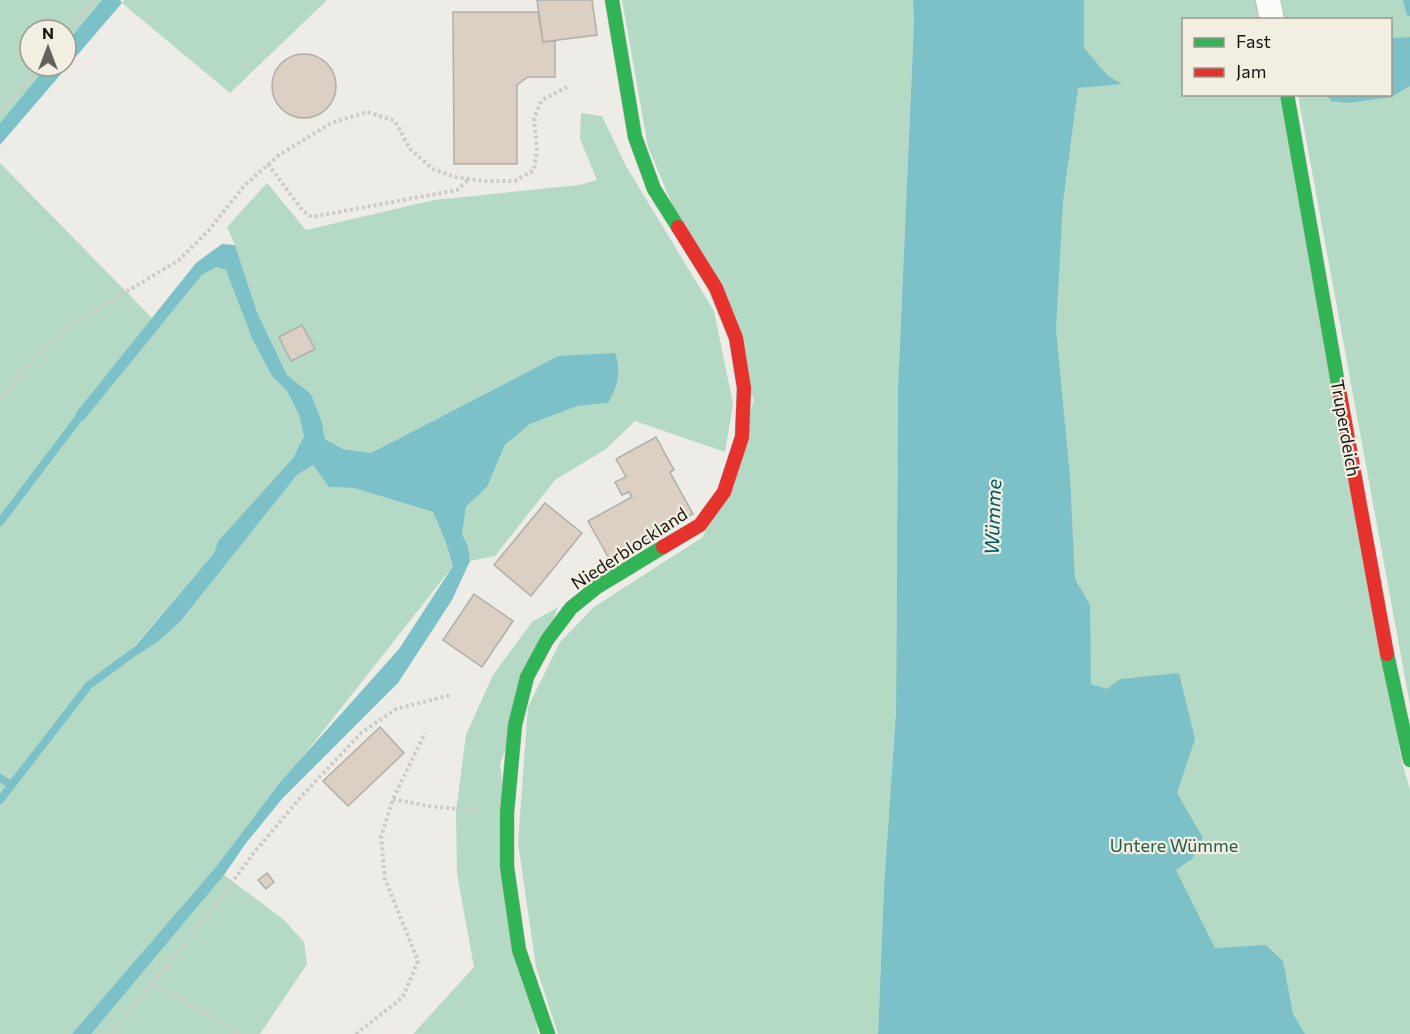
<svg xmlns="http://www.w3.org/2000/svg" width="1410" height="1034" viewBox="0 0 1410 1034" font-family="Commissioner,sans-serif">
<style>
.green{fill:#b4dac6}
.water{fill:#7dc1c8}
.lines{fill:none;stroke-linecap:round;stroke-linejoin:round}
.stream{stroke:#7dc1c8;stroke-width:8}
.building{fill:#dbd0c3;stroke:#b0aeaa;stroke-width:1.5}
.street-casing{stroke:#c1bfbb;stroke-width:26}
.fast-casing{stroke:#c1bfbb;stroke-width:15}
.jam-casing{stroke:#c1bfbb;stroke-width:15}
.path{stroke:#cccbc9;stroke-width:4;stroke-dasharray:3 3;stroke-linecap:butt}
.street{stroke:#fcfcfb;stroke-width:24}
.fast{stroke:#30b455;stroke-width:14}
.jam{stroke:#e5322d;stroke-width:14}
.labels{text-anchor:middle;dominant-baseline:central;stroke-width:4.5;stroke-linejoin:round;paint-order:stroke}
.street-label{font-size:18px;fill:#181712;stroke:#f2eee2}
.park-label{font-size:18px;fill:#236048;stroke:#f2eee2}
.water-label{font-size:20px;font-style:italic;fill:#005a63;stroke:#f2eee2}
</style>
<rect width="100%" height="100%" fill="#eeece6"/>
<path class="green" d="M 0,0 L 102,0 L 66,43 L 66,30 L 30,30 L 30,66 L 47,66 L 0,123 Z
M 124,0 L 327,0 L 230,93 L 122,3 Z
M 622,0 L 913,0 L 914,21 L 898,387 L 896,711 L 884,886 L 878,1034 L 558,1034 L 536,967 L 518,843 L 528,707 L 560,642 L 594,607 L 703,537 L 754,400 L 648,147 Z
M 1012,0 L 1261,0 L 1265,19 L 1184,20 L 1184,94 L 1280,95 L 1402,762 L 1410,790 L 1410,1034 L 977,1034 Z
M 1280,0 L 1410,0 L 1410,37 L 1391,38 L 1390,20 L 1283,19 Z
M 1410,86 L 1410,705 L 1298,95 L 1327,95 L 1331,101 L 1392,97 Z
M 581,113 L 602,116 L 626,166 L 714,311 L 733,404 L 725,452 L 635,421 L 606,449 L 555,480 L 495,556 L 470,561 L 468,546 L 462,534 L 466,507 L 487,487 L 505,445 L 530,424 L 578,406 L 608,403 L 558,356 L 371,453 L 343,449 L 325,439 L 322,422 L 311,394 L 287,375 L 257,312 L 235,245 L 227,227 L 267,183 L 306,230 L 434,200 L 579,185 L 597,180 L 580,139 Z
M 0,163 L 152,318 L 75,415 L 83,420 L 202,275 L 216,266 L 226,270 L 272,376 L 287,391 L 299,415 L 304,436 L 293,458 L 218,541 L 214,553 L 132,649 L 139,654 L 159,641 L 180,622 L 297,475 L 313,464 L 329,487 L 354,488 L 433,512 L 445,540 L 453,566 L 216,867 L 224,875 L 283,919 L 304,942 L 307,964 L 260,1034 L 0,1034 Z
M 558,607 L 500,764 L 538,1034 L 413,1034 L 474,967 L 457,874 L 456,811 L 466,735 L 493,675 L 532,622 Z"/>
<path class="water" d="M 102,0 L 120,0 L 122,3 L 0,145 L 0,123 L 47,66 L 66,66 L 66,43 Z
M 913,0 L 1084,0 L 1084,48 L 1107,75 L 1122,84 L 1078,88 L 1063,202 L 1056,329 L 1070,477 L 1075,579 L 1090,605 L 1091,684 L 1107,689 L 1120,679 L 1179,673 L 1195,739 L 1177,793 L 1203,838 L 1192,859 L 1176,870 L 1215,948 L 1266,945 L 1283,961 L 1293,1014 L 1305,1034 L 878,1034 L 884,886 L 896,711 L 898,387 L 914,21 Z
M 1410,37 L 1410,86 L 1392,97 L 1348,103 L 1331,101 L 1327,95 L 1390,94 L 1391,38 Z
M 222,244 L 235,245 L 257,312 L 287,375 L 311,394 L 322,422 L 325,439 L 343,449 L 371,453 L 558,356 L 615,353 C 622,371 617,388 608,403 L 578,406 L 530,424 L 505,445 L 487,487 L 466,507 L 462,534 L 468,546 L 470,561 L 452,600 L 398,683 L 282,799 L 246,843 L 224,875 L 91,1034 L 72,1034 L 216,867 L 282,780 L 399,649 L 453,566 L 445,540 L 433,512 L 354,488 L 329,487 L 313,465 L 297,475 L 180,622 L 159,641 L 139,654 L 132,650 L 214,553 L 218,541 L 293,458 L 304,436 L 299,415 L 287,391 L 272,376 L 252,338 L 226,270 L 216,267 L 202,275 L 83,421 L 75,414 L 196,263 Z"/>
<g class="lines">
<path class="stream" d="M 1407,0 L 1410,12
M 0,522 L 84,411
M 0,778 L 11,785
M 0,800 L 89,685 L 141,647"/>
</g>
<path class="building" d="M 537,0 L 592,0 L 597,35 L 543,42 Z
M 453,12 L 538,12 L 543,42 L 555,41 L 555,77 L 528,77 L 517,85 L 517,164 L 454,164 Z
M272 86a32 32 0 1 1 64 0a32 32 0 1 1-64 0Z
M 302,325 L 315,349 L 291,361 L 279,337 Z
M 656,437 L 674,470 L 670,472 L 693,514 L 610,560 L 588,521 L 632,497 L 629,492 L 622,495 L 615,482 L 626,477 L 616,459 Z
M 545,503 L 582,533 L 531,596 L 494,565 Z
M 474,594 L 513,621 L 482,667 L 443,640 Z
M 380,727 L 404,753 L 348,806 L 323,781 Z
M 267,873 L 274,882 L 266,889 L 258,880 Z"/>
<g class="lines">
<g class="street-casing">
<path id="street" d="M 1268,0 L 1272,20"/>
</g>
<g class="fast-casing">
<path id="fast" d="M 612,0 L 635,137 L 654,189 L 678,227
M 1287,94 L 1340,395
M 1387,654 L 1410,760
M 548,1034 L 519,950 L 507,867 L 507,813 L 515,725 L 527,677 L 547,640 L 571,608 L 597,587 L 663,547"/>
</g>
<g class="jam-casing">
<path id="jam" d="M 1340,395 L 1387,654
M 663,547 L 700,525 L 724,492 L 742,437 L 744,388 L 736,338 L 716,288 L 678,227"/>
</g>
<path class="path" d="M 66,34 L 95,0
M 0,112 L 39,66
M 268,164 L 302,210 L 312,217 L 457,190 L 469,179
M 0,399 L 16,379 L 61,331 L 179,260 L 209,230 L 244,186 L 279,155 L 331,123 L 367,112 L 395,121 L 410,149 L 433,169 L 455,177 L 483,181 L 515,181 L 534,170 L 537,149 L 534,118 L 542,100 L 567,87
M 393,799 L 428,806 L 478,811
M 153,983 L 241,1034
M 111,1034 L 199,927 L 253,854 L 300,798 L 361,733 L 396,709 L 451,695
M 356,1034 L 403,997 L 418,961 L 385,879 L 381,837 L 393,799 L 425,733"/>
<use href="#street" class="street"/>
<use href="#fast" class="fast"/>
<use href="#jam" class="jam"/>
</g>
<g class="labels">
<g class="street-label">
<text transform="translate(1346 428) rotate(80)">Truperdeich</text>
<text transform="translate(629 548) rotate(-33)">Niederblockland</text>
</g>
<g class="park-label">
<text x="1174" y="845">Untere Wümme</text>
</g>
<g class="water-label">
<text transform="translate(992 517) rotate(-88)">Wümme</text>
</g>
</g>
<rect x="1182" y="18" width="210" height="78" fill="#f2eee2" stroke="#9b988f" stroke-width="1.5"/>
<rect x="1194" y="38" width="30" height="9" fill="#30b455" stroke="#9b988f" stroke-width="1.5"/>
<text x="1236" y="48" font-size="18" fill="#181712">Fast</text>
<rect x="1194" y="68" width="30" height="9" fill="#e5322d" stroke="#9b988f" stroke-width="1.5"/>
<text x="1236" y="78" font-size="18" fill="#181712">Jam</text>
<g transform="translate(48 48)"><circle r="28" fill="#f2eee2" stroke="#9b988f" stroke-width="1.5"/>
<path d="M0-4.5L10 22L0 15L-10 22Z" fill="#63625c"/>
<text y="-9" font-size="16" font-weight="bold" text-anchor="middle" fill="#181712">N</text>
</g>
</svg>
